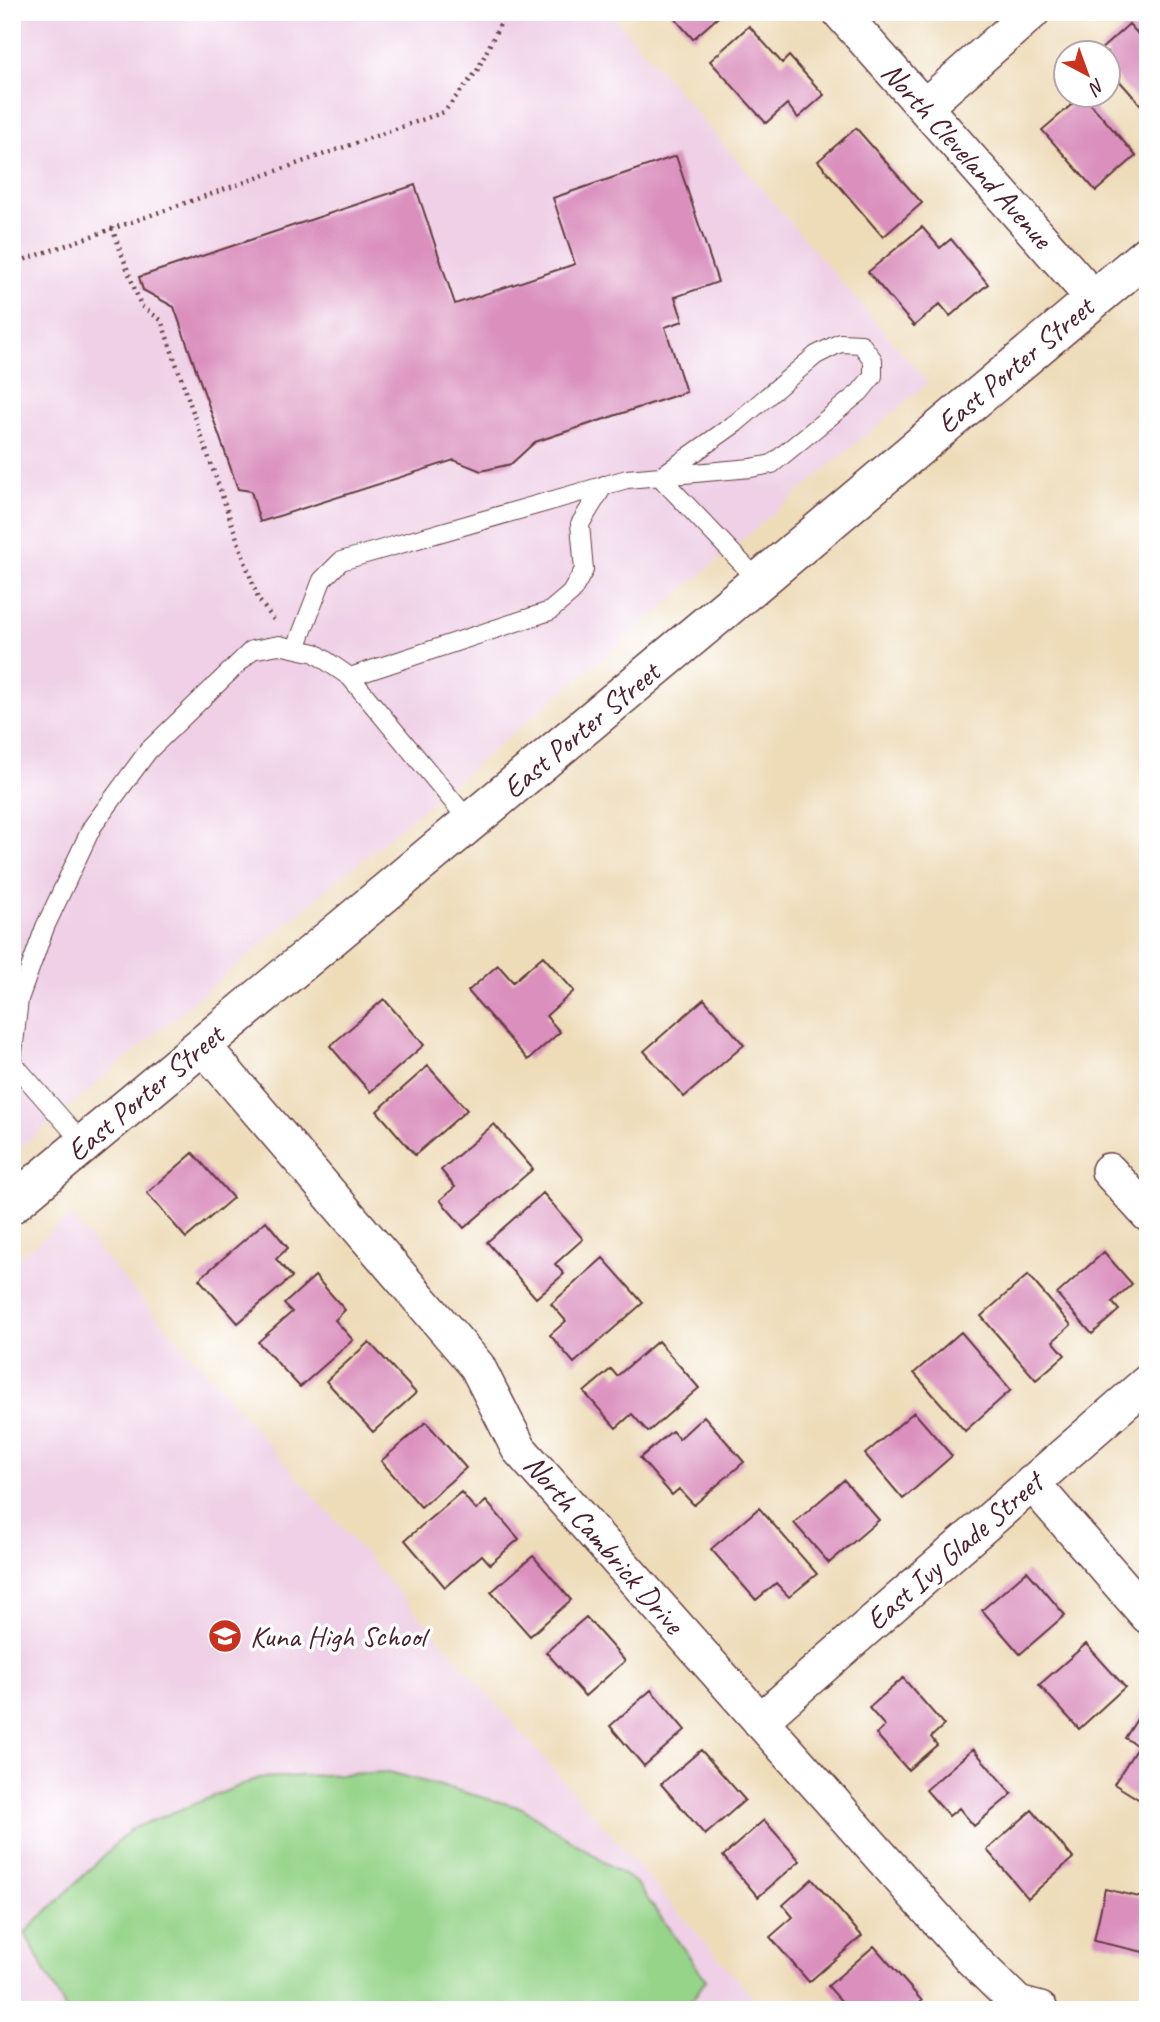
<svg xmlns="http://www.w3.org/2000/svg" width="1160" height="2022" viewBox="0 0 1160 2022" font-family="Caveat,sans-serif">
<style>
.built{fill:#efd0e6}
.green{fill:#96d48a;stroke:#707a5a;stroke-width:2}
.building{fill:#da8fbd}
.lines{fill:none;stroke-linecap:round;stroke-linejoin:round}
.service-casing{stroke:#633b40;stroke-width:20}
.minor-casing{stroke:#633b40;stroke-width:38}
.tertiary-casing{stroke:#633b40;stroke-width:41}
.path{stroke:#633b40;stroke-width:4.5;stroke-dasharray:2 5;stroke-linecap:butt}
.service{stroke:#fff;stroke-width:18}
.minor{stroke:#fff;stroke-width:35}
.tertiary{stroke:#fff;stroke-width:38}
.labels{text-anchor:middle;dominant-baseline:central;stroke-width:7;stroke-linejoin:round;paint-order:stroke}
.street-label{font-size:30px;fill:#4a1f2b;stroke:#fff}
.poi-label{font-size:30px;fill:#4a1f2b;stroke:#fff;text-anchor:start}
</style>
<rect width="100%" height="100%" fill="#fff"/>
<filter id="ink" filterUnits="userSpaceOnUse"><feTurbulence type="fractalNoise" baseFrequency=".0143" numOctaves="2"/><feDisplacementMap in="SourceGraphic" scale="14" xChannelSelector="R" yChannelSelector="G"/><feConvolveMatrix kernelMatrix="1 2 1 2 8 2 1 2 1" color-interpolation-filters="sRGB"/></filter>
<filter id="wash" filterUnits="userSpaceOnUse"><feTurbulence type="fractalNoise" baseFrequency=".00686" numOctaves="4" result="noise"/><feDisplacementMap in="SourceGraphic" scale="28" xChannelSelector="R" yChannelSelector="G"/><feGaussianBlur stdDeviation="1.57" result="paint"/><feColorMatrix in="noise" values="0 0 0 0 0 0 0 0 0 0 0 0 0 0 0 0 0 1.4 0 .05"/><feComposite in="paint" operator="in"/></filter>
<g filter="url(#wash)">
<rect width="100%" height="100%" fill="#eedcb9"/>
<path class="built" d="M 12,12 L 610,12 L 928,383 L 12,1155 Z
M 70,1216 L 90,1240 L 764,2010 L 12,2010 L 12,1263 Z"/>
<path class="green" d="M 389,1772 L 522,1808 L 636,1883 L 706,1980 L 685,2010 L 66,2010 L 25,1933 L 131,1829 L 259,1778 Z"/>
<g id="blocks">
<path class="building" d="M 669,12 L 724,12 L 693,39 Z
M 1129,24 L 1148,45 L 1148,113 L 1108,68 L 1108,52 L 1098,52 Z
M 749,26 L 782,63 L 789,56 L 824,95 L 798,118 L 787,104 L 766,123 L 710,61 Z
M 1083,95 L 1136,156 L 1096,191 L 1042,130 Z
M 856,128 L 922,203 L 883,237 L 818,161 Z
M 676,156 L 718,282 L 675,297 L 683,321 L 665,327 L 686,392 L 535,442 L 511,464 L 481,471 L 454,460 L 260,522 L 251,491 L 238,489 L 174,307 L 143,290 L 139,277 L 415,185 L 455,304 L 575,264 L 553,198 Z
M 922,227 L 940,248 L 951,239 L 988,284 L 950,316 L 940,304 L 914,326 L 868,272 Z
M 543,956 L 574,991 L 546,1016 L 560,1032 L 528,1060 L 468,991 L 498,965 L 513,982 Z
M 384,999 L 424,1045 L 370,1092 L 330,1046 Z
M 704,999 L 744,1045 L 684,1097 L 644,1051 Z
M 428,1066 L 467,1110 L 415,1155 L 377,1111 Z
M 494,1124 L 533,1169 L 464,1228 L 440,1200 L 455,1187 L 441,1170 Z
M 193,1153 L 233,1198 L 186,1238 L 147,1193 Z
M 543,1193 L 583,1239 L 555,1264 L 564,1274 L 536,1298 L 487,1242 Z
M 266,1221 L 288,1248 L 276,1259 L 292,1277 L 238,1323 L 199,1279 Z
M 1104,1252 L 1132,1284 L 1112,1302 L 1119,1310 L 1092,1334 L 1057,1294 Z
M 603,1258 L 643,1303 L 574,1363 L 550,1335 L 566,1321 L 551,1304 Z
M 1028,1275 L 1071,1325 L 1053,1341 L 1065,1355 L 1036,1380 L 981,1316 Z
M 315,1276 L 345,1310 L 335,1320 L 353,1340 L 300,1387 L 258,1342 L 292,1312 L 284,1304 Z
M 961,1332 L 1011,1390 L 965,1431 L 914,1373 Z
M 658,1341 L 699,1388 L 648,1432 L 632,1414 L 616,1428 L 584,1392 L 611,1369 L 617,1376 Z
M 369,1342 L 416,1393 L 373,1432 L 326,1381 Z
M 914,1412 L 952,1456 L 903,1499 L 865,1454 Z
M 704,1416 L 744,1462 L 694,1505 L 679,1489 L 672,1495 L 640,1458 L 672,1431 L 679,1439 Z
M 426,1422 L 466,1468 L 421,1507 L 381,1461 Z
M 844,1480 L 879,1520 L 829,1563 L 794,1523 Z
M 461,1492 L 476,1510 L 486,1501 L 519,1539 L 490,1564 L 482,1555 L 445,1587 L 405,1540 Z
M 759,1508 L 817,1574 L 789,1597 L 776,1583 L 756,1600 L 711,1549 Z
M 533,1556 L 571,1600 L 530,1636 L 491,1592 Z
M 1027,1571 L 1065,1615 L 1020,1654 L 982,1610 Z
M 586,1617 L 625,1661 L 585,1696 L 546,1652 Z
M 1086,1644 L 1125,1687 L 1079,1729 L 1039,1685 Z
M 903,1678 L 944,1725 L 931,1737 L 937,1745 L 908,1770 L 876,1734 L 885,1726 L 869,1708 Z
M 651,1690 L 685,1730 L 644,1766 L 610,1726 Z
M 1148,1702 L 1148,1805 L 1114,1784 L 1138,1746 L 1125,1738 Z
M 973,1749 L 1012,1794 L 974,1826 L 959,1808 L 949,1816 L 926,1790 Z
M 701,1750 L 745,1800 L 705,1835 L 661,1784 Z
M 1032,1810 L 1073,1858 L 1028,1898 L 987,1850 Z
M 764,1820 L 800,1861 L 758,1897 L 723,1856 Z
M 812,1879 L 862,1936 L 809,1982 L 770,1937 L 793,1917 L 783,1905 Z
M 1105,1889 L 1148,1899 L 1148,1953 L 1094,1941 Z
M 874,1946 L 922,2001 L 912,2010 L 849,2010 L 828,1986 Z"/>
</g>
</g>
<g filter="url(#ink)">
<use href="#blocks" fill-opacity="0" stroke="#633b40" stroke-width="2"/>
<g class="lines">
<g class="service-casing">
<path id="service" d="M 660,477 L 759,581
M 296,648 L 322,580 L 341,561 L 627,479 L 751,468 L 772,464 L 860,392 L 873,376 L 873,360 L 861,344 L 840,343 L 816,355 L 736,423 L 660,477
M 350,677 L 550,611 L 571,593 L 584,570 L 580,524 L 604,485
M 12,1062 L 19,999 L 45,927 L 92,827 L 148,751 L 252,650 L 279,645 L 315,653 L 350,677 L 470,822
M 12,1062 L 84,1144"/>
</g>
<g class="minor-casing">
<path id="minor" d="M 840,12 L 1094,299
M 924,107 L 1032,12
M 203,1046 L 477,1366 L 519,1449 L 972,1959 L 1018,2004 L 1040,2010
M 1109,1171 L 1148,1214
M 1032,1483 L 1148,1616
M 760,1721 L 1148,1382"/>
</g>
<g class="tertiary-casing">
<path id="tertiary" d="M 12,1204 L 759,581 L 1148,254"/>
</g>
<path class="path" d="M 112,228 L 141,306 L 161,320 L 258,599 L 274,620
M 12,264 L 444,112 L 477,71 L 506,12"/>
<use href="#service" class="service"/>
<use href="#minor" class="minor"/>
<use href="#tertiary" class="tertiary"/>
</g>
</g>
<defs>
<g id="school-disc" transform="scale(1.75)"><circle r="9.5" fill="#c8321e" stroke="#fff"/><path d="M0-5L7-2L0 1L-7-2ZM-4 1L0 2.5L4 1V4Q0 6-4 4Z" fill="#fff"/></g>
</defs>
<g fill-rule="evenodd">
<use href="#school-disc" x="225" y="1636"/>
</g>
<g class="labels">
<g class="street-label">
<text transform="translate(967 155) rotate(48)">North Cleveland Avenue</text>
<text transform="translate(1015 365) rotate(-40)">East Porter Street</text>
<text transform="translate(581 730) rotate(-40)">East Porter Street</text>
<text transform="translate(145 1093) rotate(-40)">East Porter Street</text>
<text transform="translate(604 1544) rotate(49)">North Cambrick Drive</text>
<text transform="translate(954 1551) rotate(-41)">East Ivy Glade Street</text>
</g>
<g class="poi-label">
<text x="250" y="1636">Kuna High School</text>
</g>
</g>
<rect width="1160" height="2022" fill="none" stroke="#fff" stroke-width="42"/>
<g transform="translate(1087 74) rotate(139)"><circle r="33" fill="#ffffff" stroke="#b7a5aa" stroke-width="2"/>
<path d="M0-5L12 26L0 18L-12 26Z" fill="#c8321e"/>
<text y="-10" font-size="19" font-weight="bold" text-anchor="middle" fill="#4a1f2b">N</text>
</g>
</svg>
